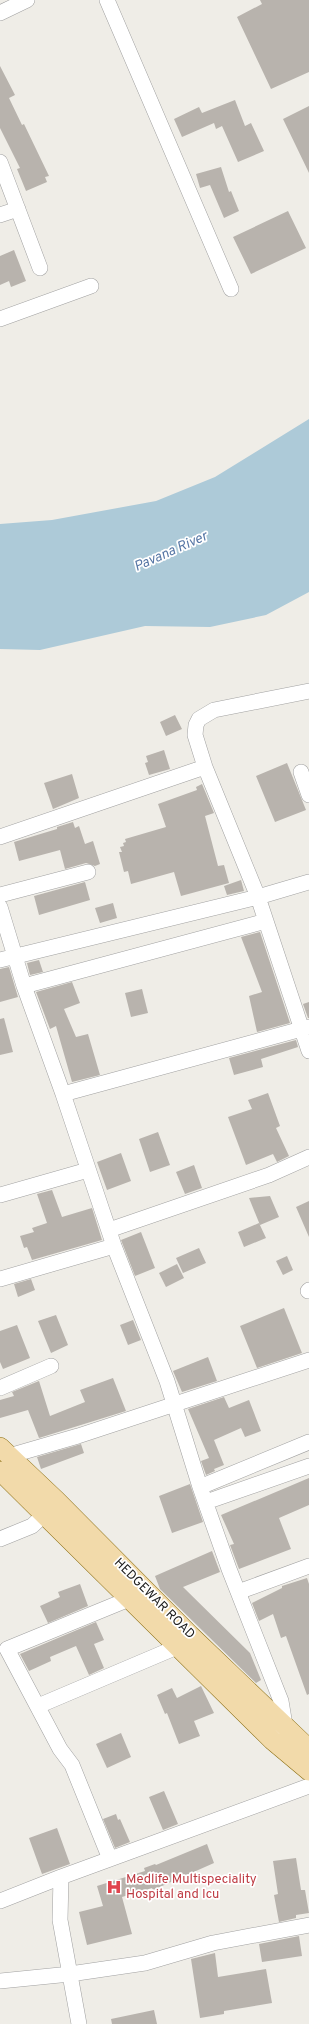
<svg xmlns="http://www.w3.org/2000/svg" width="309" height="2024" viewBox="0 0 309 2024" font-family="Overpass,sans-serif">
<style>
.water{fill:#adcad8}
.building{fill:#b8b3ad}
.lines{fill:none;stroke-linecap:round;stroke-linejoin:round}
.minor-casing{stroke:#a1a1a1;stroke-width:16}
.major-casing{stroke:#8b6e11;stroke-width:20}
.minor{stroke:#fff;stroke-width:15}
.major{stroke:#f2daaa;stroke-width:19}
.labels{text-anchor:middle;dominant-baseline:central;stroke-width:3.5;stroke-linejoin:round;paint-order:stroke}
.street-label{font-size:13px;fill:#202020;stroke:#fff}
.health-label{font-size:13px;fill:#be3a42;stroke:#fff;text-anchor:start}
.water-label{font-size:14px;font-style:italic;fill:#5676a5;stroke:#fff}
</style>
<rect width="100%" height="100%" fill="#efede7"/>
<path class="water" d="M 309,419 L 309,592 L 266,615 L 210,627 L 145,626 L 40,650 L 0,649 L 0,524 L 52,520 L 156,501 L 215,477 Z"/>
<path class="building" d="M 260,0 L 309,0 L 309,72 L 271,89 L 237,17 L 262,4 Z
M 0,66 L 15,95 L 9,98 L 22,125 L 24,124 L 49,176 L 45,177 L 47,182 L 26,191 L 17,169 L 20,168 L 0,128 Z
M 235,100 L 245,126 L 251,123 L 264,151 L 238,162 L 222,126 L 216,129 L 214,123 L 182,137 L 174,119 L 199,107 L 202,113 Z
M 309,106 L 309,173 L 283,119 Z
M 221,167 L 229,192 L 231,191 L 239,211 L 224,218 L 210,185 L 200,188 L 196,174 Z
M 288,211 L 306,248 L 251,274 L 233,237 Z
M 14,250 L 26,281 L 11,287 L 9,281 L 0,285 L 0,256 Z
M 175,715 L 182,729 L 166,736 L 160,722 Z
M 164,750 L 170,769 L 149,775 L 145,763 L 148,762 L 146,756 Z
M 287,763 L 306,810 L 275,822 L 256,776 Z
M 72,774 L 79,798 L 53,809 L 44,783 Z
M 202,784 L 214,813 L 205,816 L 218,866 L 224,865 L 229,883 L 181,896 L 174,872 L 131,884 L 128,871 L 124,872 L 119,852 L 122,852 L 120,847 L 124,846 L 123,843 L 126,842 L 125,839 L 166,827 L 158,804 L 197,790 L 196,787 Z
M 73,822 L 75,828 L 79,826 L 85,844 L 93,841 L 100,864 L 95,866 L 86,863 L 65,869 L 60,850 L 19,861 L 14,842 L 57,829 L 57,827 Z
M 241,880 L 244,891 L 227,895 L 224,886 Z
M 85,882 L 90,900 L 39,915 L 34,896 Z
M 113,903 L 117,918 L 100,923 L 95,908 Z
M 260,932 L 290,1023 L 257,1032 L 249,996 L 262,992 L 241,937 Z
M 39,960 L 43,972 L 30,975 L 27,963 Z
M 9,967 L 18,997 L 0,1002 L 0,969 Z
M 72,982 L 80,1003 L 64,1009 L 76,1037 L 88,1034 L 100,1075 L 72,1082 L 56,1026 L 50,1029 L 36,992 Z
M 142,989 L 148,1013 L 131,1017 L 125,993 Z
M 309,1002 L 309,1018 L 308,1018 L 303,1004 Z
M 4,1018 L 13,1052 L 0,1055 L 0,1019 Z
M 296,1040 L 298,1047 L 261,1059 L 263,1067 L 234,1075 L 229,1058 Z
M 268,1093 L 280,1126 L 276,1128 L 289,1156 L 277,1162 L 273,1154 L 246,1165 L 228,1117 L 252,1109 L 248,1100 Z
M 158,1132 L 170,1165 L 150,1172 L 139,1139 Z
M 121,1153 L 131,1181 L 107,1190 L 97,1162 Z
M 194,1165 L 202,1188 L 185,1194 L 176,1172 Z
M 52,1190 L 62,1217 L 92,1208 L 102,1240 L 32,1260 L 27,1247 L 24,1248 L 20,1236 L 34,1232 L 32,1228 L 47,1223 L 37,1194 Z
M 270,1196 L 279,1217 L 260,1225 L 249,1198 Z
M 309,1201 L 309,1237 L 296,1207 Z
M 259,1223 L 266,1238 L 244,1247 L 238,1232 Z
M 141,1232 L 155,1268 L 135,1276 L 121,1240 Z
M 199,1248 L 206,1263 L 183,1273 L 176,1258 Z
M 287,1256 L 293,1270 L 283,1275 L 276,1261 Z
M 177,1264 L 184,1278 L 166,1287 L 159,1273 Z
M 31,1279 L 35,1290 L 18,1297 L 14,1284 Z
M 284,1308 L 302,1353 L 257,1368 L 240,1326 Z
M 56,1315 L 68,1345 L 51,1353 L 38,1321 Z
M 133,1320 L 141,1340 L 128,1345 L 120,1325 Z
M 17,1325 L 30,1358 L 3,1369 L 0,1362 L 0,1331 Z
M 208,1357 L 217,1381 L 182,1392 L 173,1371 Z
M 113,1378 L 126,1411 L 39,1438 L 28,1410 L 0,1418 L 0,1400 L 14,1396 L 12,1392 L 39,1381 L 50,1416 L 85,1402 L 80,1390 Z
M 224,1397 L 229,1408 L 249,1400 L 261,1431 L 245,1437 L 241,1428 L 214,1440 L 224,1465 L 214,1469 L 215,1471 L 206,1475 L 201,1461 L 209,1458 L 188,1409 Z
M 81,1444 L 84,1453 L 41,1469 L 37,1457 Z
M 309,1478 L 309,1505 L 279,1518 L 291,1549 L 239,1569 L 230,1545 L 234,1544 L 221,1515 Z
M 190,1484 L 203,1522 L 172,1533 L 159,1496 Z
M 212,1551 L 220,1572 L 183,1587 L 250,1653 L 261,1680 L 256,1683 L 160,1589 L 155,1576 Z
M 307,1578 L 309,1584 L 309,1694 L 307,1695 L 286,1636 L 281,1638 L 273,1614 L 259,1621 L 252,1603 L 282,1588 L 282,1586 Z
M 80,1584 L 88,1606 L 48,1623 L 40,1606 L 60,1597 L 58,1592 Z
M 96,1622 L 104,1640 L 94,1644 L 104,1668 L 89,1675 L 76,1646 L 50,1657 L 51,1661 L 29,1671 L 20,1654 Z
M 201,1686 L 214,1713 L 194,1721 L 200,1736 L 179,1744 L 167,1713 L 165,1714 L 157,1695 L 172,1688 L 177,1698 Z
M 121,1733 L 131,1757 L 107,1768 L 96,1744 Z
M 164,1791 L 178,1824 L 163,1830 L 149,1797 Z
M 116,1814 L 118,1820 L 120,1819 L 130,1842 L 115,1848 L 103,1819 Z
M 57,1828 L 70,1864 L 42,1874 L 29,1838 Z
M 207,1844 L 214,1863 L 153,1890 L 152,1888 L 122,1897 L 132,1934 L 87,1945 L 79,1912 L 103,1906 L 97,1886 L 145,1871 L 144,1868 L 155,1864 L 156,1865 Z
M 296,1858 L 301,1890 L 305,1890 L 309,1913 L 296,1915 L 296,1918 L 279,1922 L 274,1895 L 278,1894 L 273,1861 Z
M 299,1936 L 302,1956 L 262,1962 L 259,1944 Z
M 215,1953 L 218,1977 L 266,1969 L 272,2003 L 224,2011 L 224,2014 L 200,2018 L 191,1959 Z
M 154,2010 L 157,2024 L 112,2024 L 111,2019 Z"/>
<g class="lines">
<g class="minor-casing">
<path id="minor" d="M 107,0 L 231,289
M 0,13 L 27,0
M 0,162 L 40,268
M 0,215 L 18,209
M 0,319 L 91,286
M 309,691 L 214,710 L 199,719 L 196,725 L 195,735 L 205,767 L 258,897 L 309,1051
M 301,772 L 309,795
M 0,837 L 205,767
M 0,895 L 88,872
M 0,907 L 24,986 L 63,1094 L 114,1246 L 167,1381 L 200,1487 L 229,1569 L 281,1701 L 285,1725 L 282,1729
M 0,960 L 258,897 L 309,882
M 24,986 L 266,921
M 63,1094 L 309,1027
M 0,1195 L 88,1170
M 109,1230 L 269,1175 L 309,1157
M 0,1279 L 114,1246
M 308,1291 L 309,1290
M 0,1388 L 51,1366
M 9,1456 L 78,1436 L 309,1360
M 200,1487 L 309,1442
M 206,1502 L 309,1466
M 0,1539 L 32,1526 L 51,1508
M 238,1592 L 309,1566
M 38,1706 L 177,1647 L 184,1640
M 110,1859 L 72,1765 L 60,1749 L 7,1649 L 129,1599
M 61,1877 L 60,1920 L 79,2024
M 0,1901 L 61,1877 L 309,1786
M 0,1981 L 70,1974 L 145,1963 L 213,1943 L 309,1925"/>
</g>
<g class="major-casing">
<path id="major" d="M 0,1447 L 57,1501 L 190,1635 L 309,1749
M 0,1471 L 272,1740 L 309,1771"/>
</g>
<use href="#minor" class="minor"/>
<use href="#major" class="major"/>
</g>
<defs>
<g id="hospital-bare" transform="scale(1.2)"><path d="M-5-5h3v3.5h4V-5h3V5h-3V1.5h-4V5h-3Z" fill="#e0444e" stroke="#fff" stroke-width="2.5" paint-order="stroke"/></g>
</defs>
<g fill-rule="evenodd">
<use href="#hospital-bare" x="114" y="1887"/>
</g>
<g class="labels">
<g class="street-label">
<text transform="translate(154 1599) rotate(45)">HEDGEWAR ROAD</text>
</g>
<g class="health-label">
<text x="126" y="1880">Medlife Multispeciality<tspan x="126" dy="15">Hospital and Icu</tspan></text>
</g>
<g class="water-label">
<text transform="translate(171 552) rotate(-24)">Pavana River</text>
</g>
</g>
</svg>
